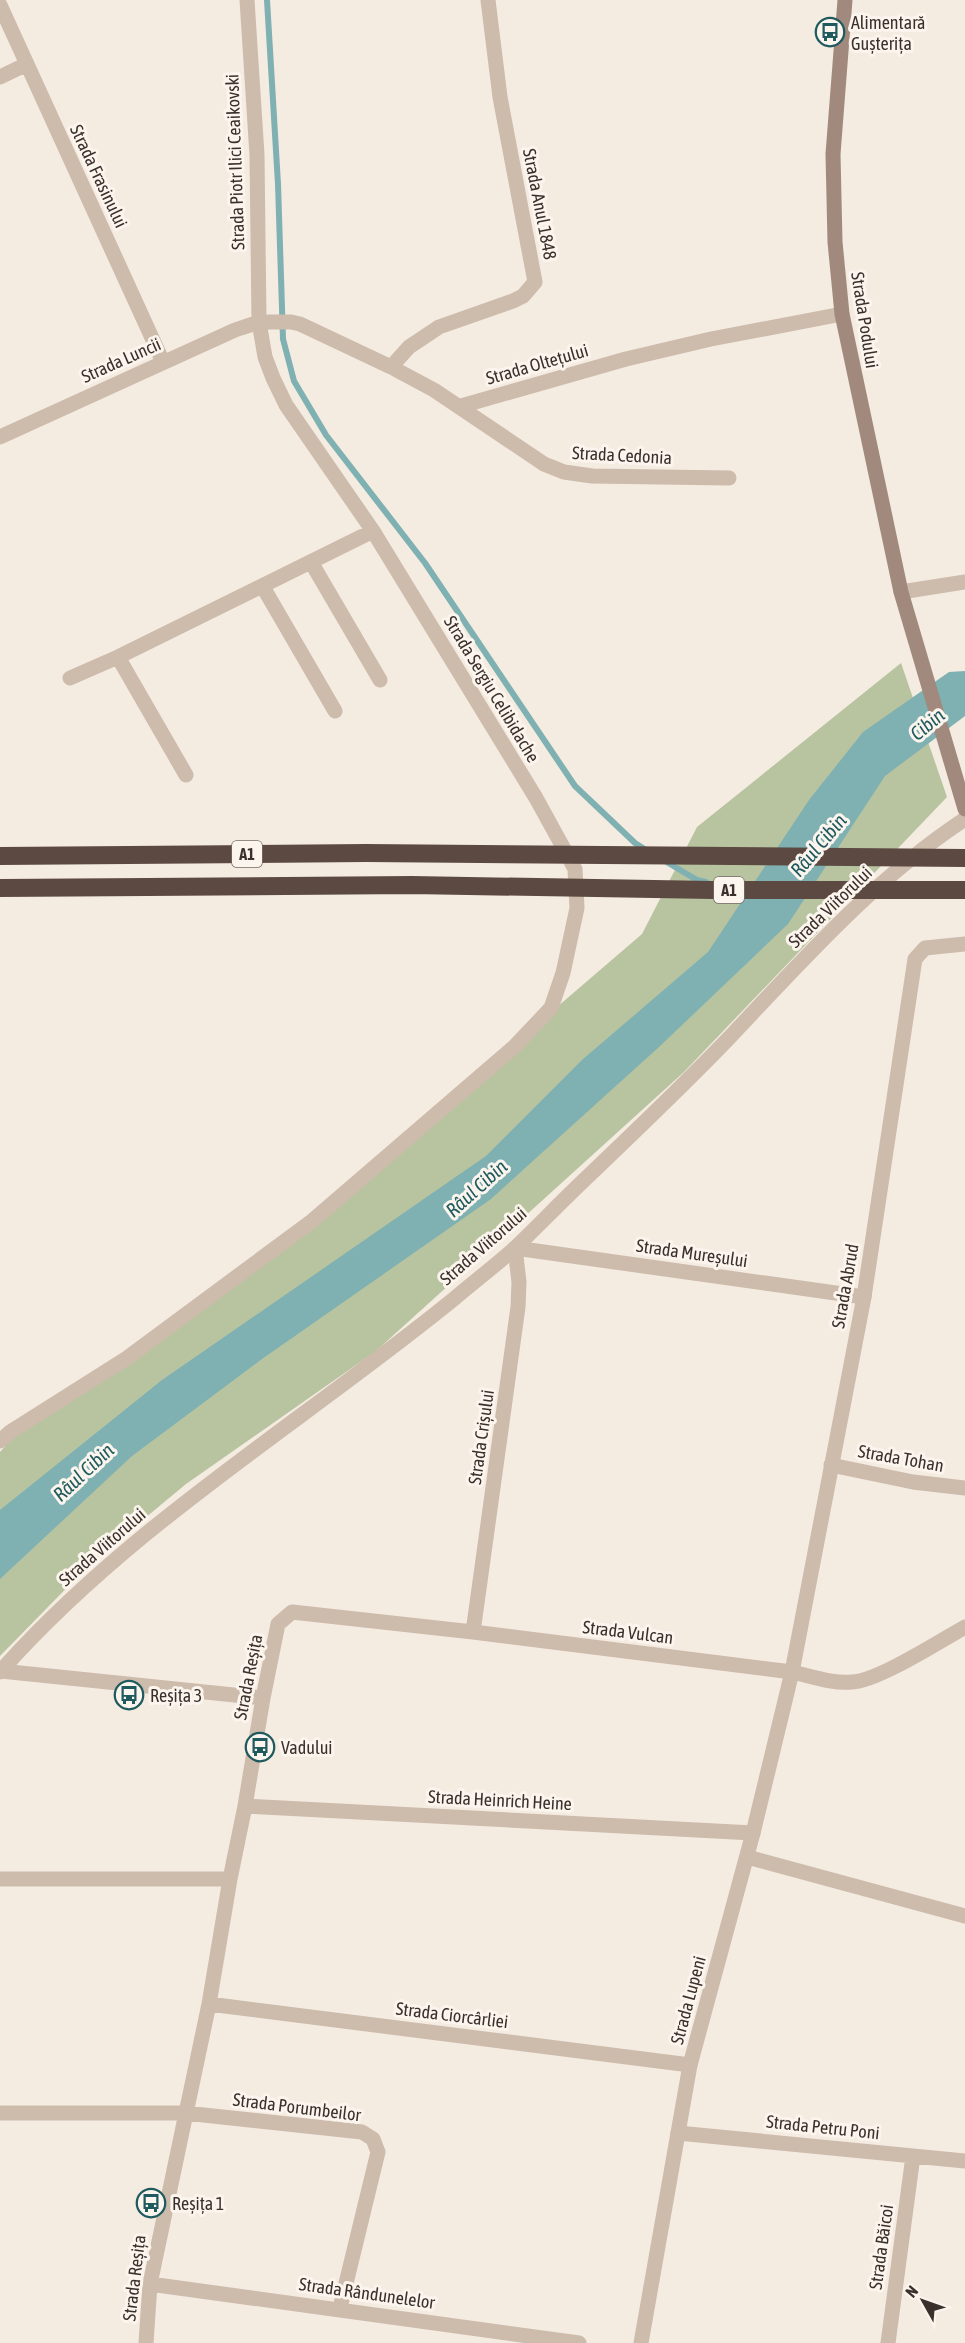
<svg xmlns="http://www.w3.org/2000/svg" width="965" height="2343" viewBox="0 0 965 2343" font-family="'Asap Condensed',sans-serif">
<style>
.green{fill:#b8c4a0}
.water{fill:#7fb0b2}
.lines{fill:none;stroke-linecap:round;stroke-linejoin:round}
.stream{stroke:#7fb0b2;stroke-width:6}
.minor{stroke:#cdbbac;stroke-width:15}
.tertiary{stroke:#cdbbac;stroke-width:15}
.secondary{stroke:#a18a7d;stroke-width:15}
.motorway{stroke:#5c4a42;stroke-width:18}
.labels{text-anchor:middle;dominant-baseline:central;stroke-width:6;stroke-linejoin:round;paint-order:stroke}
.shield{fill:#fbf5ee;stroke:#756b66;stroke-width:1.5}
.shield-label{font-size:16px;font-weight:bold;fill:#3b302b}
.poi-label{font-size:18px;fill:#3b302b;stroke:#fbf5ee;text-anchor:start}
.street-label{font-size:18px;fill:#3b302b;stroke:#fbf5ee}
.water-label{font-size:20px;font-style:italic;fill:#1f5a5e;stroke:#fbf5ee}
</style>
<rect width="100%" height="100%" fill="#f4ebe1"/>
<path class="green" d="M 901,663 L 947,797 L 684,1072 L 376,1351 L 186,1484 L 92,1562 L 0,1656 L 0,1452 L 15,1435 L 385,1163 L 422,1123 L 642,934 L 697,827 Z"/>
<path class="water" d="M 965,671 L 965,716 L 885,776 L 788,924 L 659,1047 L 491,1199 L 262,1359 L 132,1456 L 0,1579 L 0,1510 L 162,1380 L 486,1156 L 582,1060 L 708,952 L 809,800 L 863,732 L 949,672 Z"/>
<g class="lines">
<path class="stream" d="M 267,0 L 278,184 L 283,339 L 294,381 L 326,435 L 425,563 L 575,786 L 635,843 L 646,850
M 665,861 L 697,880 L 706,882"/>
<path class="minor" d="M 0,5 L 163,362
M 0,77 L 27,64
M 391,367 L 409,347 L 439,327 L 513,301 L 523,296 L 535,282 L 500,97 L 488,0
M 461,406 L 626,359 L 711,339 L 842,314
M 0,437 L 235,330 L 259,322 L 291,322 L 300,324 L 391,367 L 434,390 L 544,464 L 564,472 L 592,476 L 729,478
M 311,562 L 380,680
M 263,587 L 335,711
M 901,592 L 965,582
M 118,657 L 186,775
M 70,678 L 118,657 L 373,531
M 0,1441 L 10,1432 L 127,1358 L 312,1221 L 515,1046 L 551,1008 L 563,973 L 577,908 L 575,869 L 536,798 L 373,531 L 286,405 L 273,378 L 265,357 L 259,322 L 257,155 L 247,0
M 831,1465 L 913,1482 L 965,1488
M 473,1632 L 518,1307 L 519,1282 L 515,1248 L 864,1297
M 1,1671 L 263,1698
M 245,1806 L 753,1833
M 747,1857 L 965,1916
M 0,1879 L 230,1879
M 209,2004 L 690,2065
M 0,2113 L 185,2113 L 362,2132 L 373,2139 L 378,2152 L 340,2308
M 678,2133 L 965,2161
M 150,2284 L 579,2343
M 146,2343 L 150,2284 L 209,2004 L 230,1879 L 245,1806 L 263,1698 L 278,1624 L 292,1612 L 473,1632 L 792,1672 C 811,1676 832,1684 852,1682 C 878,1681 940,1641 965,1627
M 888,2343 L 913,2156"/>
<path class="tertiary" d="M 0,1672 C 131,1524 303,1422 455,1298 C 475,1281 496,1265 515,1248 C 537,1227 558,1205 580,1184 C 630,1136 680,1089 728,1039 C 802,961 874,879 965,819
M 641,2343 L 690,2065 L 753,1833 L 792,1672 L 864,1297 L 915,959 L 925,948 L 965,944"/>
<path class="secondary" d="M 845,0 L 833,154 L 835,242 L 842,314 L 901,592 L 965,809"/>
<path class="motorway" d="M 0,856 L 366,853 L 965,858
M 0,888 L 412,885 L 712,890 L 965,890"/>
</g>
<defs>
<g id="bus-ring" transform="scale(1.5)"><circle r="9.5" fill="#fbf5ee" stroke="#1f5a5e" stroke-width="1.5"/><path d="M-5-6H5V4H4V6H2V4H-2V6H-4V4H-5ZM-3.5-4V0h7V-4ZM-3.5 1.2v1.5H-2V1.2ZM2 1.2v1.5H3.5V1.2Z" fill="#1f5a5e"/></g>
</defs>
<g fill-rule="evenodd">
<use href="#bus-ring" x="830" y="32"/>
<use href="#bus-ring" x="129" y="1695"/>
<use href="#bus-ring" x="260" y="1747"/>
<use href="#bus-ring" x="151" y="2203"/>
</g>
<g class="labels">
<g class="shield">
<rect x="232" y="841" width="30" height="26" rx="4.5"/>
<rect x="714" y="877" width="30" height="26" rx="4.5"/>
</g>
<g class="shield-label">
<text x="247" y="854">A1</text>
<text x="729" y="890">A1</text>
</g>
<g class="poi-label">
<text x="851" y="22">Alimentară<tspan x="851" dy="21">Gușterița</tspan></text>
<text x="150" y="1695">Reșița 3</text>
<text x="281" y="1747">Vadului</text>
<text x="172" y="2203">Reșița 1</text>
</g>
<g class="street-label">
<text transform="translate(235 162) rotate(-92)">Strada Piotr Ilici Ceaikovski</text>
<text transform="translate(99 176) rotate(65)">Strada Frasinului</text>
<text transform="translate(540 204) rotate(79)">Strada Anul 1848</text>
<text transform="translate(865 320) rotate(81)">Strada Podului</text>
<text transform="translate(121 360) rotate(-24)">Strada Luncii</text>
<text transform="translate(537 364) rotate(-16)">Strada Oltețului</text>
<text transform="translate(622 455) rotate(3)">Strada Cedonia</text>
<text transform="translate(492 689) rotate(59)">Strada Sergiu Celibidache</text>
<text transform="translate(830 907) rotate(-44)">Strada Viitorului</text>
<text transform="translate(483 1246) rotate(-41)">Strada Viitorului</text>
<text transform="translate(692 1253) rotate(8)">Strada Mureșului</text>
<text transform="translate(845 1286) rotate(-80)">Strada Abrud</text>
<text transform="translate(481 1437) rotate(-82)">Strada Crișului</text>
<text transform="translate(901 1458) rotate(10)">Strada Tohan</text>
<text transform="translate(102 1547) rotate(-41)">Strada Viitorului</text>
<text transform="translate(628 1632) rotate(7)">Strada Vulcan</text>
<text transform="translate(248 1677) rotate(-79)">Strada Reșița</text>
<text transform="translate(500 1800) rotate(3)">Strada Heinrich Heine</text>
<text transform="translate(688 2000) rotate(-75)">Strada Lupeni</text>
<text transform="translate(452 2015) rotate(7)">Strada Ciorcârliei</text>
<text transform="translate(297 2107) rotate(7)">Strada Porumbeilor</text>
<text transform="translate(823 2127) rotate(6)">Strada Petru Poni</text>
<text transform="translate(881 2247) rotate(-82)">Strada Băicoi</text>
<text transform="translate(134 2278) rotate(-83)">Strada Reșița</text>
<text transform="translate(367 2293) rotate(8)">Strada Rândunelelor</text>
</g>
<g class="water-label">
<text transform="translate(927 724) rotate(-40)">Cibin</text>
<text transform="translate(818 845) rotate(-50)">Râul Cibin</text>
<text transform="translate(476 1188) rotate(-42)">Râul Cibin</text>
<text transform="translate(83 1472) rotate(-43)">Râul Cibin</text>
</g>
</g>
<g transform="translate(923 2301) rotate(310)" stroke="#fbf5ee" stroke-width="4.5" paint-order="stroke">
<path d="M0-4.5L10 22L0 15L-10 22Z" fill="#3b302b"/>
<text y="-9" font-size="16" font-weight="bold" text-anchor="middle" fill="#3b302b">N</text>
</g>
</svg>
